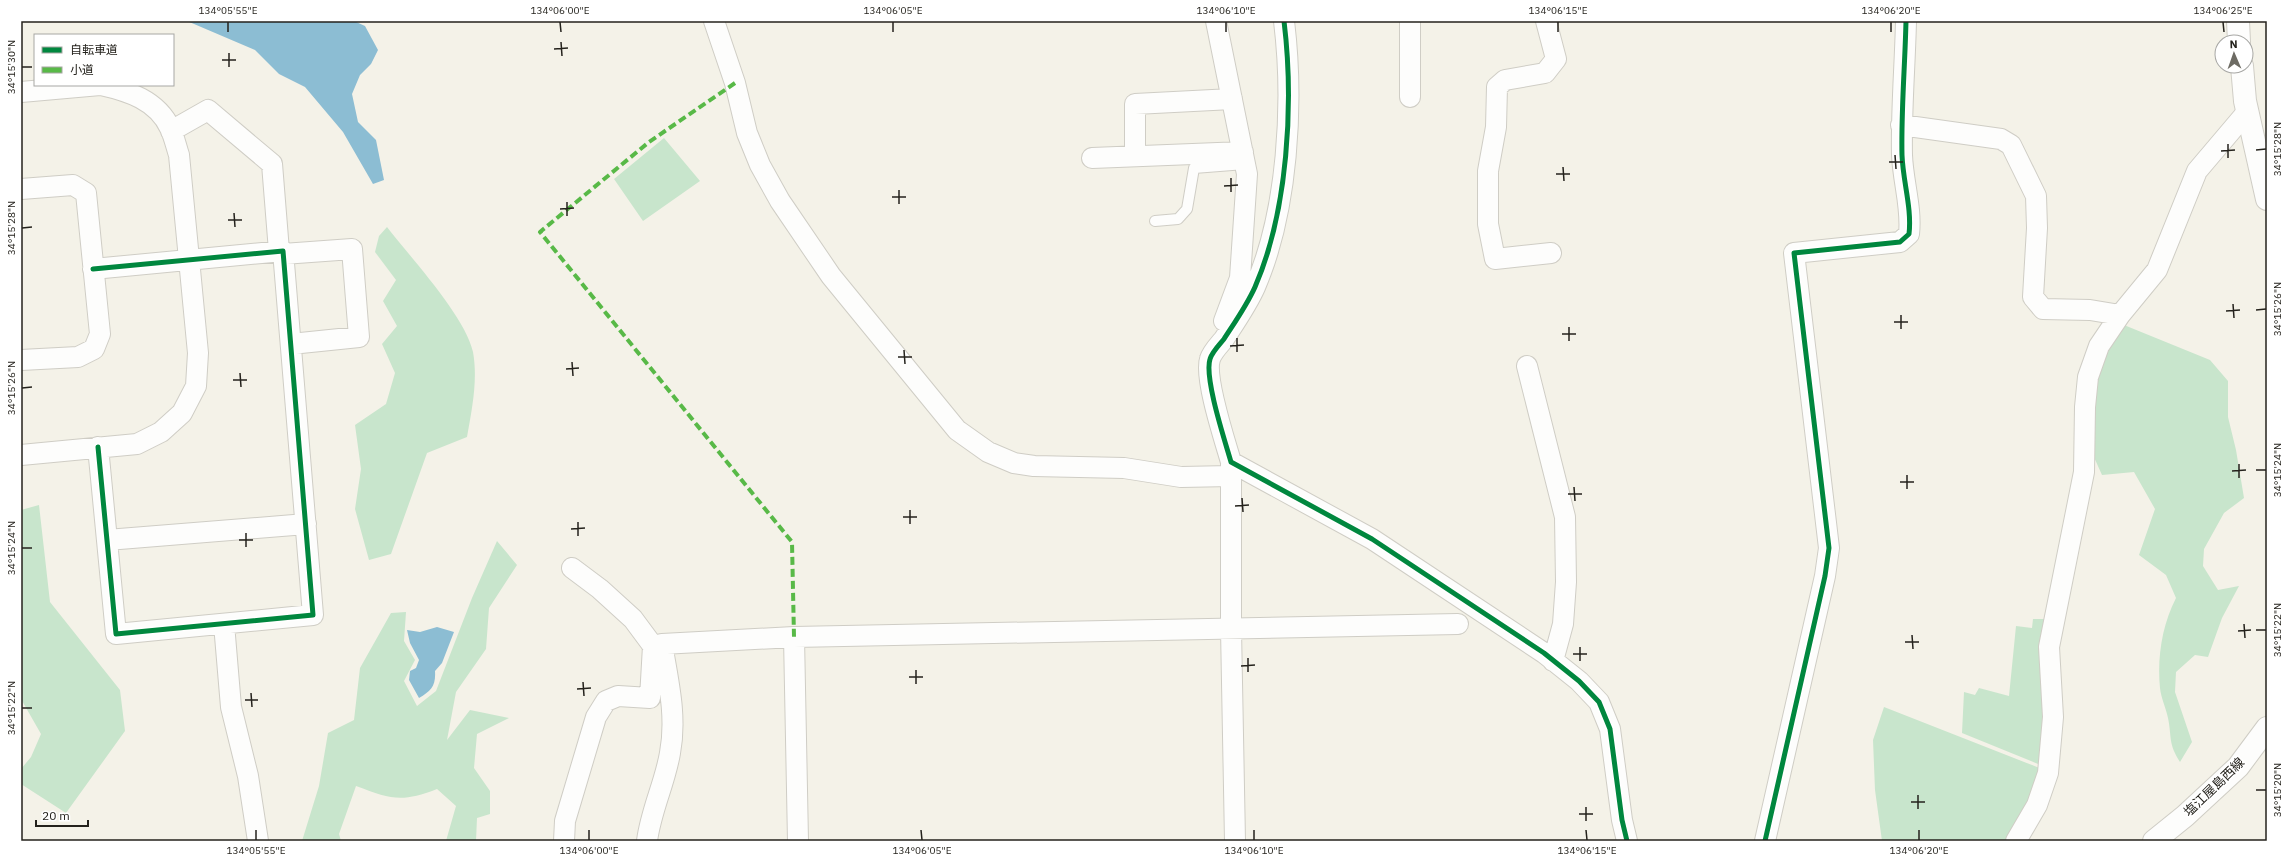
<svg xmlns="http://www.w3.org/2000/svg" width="2288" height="862" viewBox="0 0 2288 862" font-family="'IBM Plex Sans','Noto Sans JP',sans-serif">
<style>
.green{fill:#c8e5cc}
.water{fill:#8cbdd3}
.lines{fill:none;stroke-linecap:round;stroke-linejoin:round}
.service-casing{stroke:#cfcdc5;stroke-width:12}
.minor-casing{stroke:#cfcdc5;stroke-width:22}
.primary-casing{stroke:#cfcdc5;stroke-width:24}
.service{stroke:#fdfdfc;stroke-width:10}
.minor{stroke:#fdfdfc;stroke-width:20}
.primary{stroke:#fdfdfc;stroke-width:22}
.quiet{stroke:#58b947;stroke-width:4;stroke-dasharray:8 4;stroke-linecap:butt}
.cycleway-casing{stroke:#fff;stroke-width:8}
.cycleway{stroke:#00873e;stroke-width:5}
.ticks{fill:none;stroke:#24221c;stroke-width:1.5}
.labels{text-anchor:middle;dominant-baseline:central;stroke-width:3.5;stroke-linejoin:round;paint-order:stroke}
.street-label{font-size:13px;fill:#24221c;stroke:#fff}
.neatline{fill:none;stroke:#24221c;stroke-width:1.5}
.ticks-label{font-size:10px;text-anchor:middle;fill:#24221c}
</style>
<rect width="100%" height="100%" fill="#f4f2e8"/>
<path class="green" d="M 664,138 L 700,181 L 643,221 L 614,179 Z
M 387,227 C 411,258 465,316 473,352 C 478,380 472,409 467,437 L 427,453 L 391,554 L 369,560 L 355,509 L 361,469 L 355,425 L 386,404 L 395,373 L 382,344 L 397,326 L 383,301 L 396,280 L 375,252 L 379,236 Z
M 2124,325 L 2210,360 L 2228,381 L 2228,417 L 2236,450 L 2244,498 L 2224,513 L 2204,549 L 2203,566 L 2218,590 L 2239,586 L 2222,618 L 2208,657 L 2195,655 L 2176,672 L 2175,692 L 2192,742 L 2180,762 C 2168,743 2172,738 2168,718 C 2166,708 2161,698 2160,688 C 2157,658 2162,625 2176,598 L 2166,575 L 2139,555 L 2155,509 L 2134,472 L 2102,475 L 2093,455 L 2089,404 L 2106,348 Z
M 39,505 L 50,602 L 120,690 L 125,731 L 66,813 L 21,784 L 21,769 L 31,757 L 41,734 L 21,699 L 21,510 Z
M 497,541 L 517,565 L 489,608 L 486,649 L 456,692 L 447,740 L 470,710 L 509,718 L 477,734 L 474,768 L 490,791 L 490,814 L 477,818 L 476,841 L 446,841 L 456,806 L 437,789 C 401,803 391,799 356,786 L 339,834 L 341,841 L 302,841 L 319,786 L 328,733 L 354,720 L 360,668 L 391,613 L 406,612 L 404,641 L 415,660 L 404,681 L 417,706 L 436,691 L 472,598 Z
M 2033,619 L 2047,619 L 2043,766 L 1962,733 L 1964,692 L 1975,695 L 1979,688 L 2009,696 L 2016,626 L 2032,628 Z
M 1884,707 L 2042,769 L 2028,802 L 2006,841 L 1882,841 L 1875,790 L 1873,740 Z"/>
<path class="water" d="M 187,21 L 354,21 L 365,26 L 378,50 L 371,64 L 360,75 L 352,94 L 358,122 L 376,140 L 384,180 L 373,184 L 343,132 L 305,87 L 279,74 L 255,50 Z
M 437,627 L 454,632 L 442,663 L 435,671 C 436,686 431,691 419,698 L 409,680 L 410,671 L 416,668 L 419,660 L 410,643 L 407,630 L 420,632 Z"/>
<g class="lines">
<g class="service-casing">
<path id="service" d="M 1155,221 L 1178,219 L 1187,209 L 1194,168 L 1245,164"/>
</g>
<g class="minor-casing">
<path id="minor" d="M 714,21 L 735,83 L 747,133 L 760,165 L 780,201 L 831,276 L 957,430 L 988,452 L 1014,463 L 1034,466 L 1124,468 L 1181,477 L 1231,476
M 1216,21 L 1247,174 L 1240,278 L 1224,321
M 1284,21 C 1294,103 1288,211 1255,287 C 1247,305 1235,322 1224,339 C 1220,344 1212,352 1210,359 C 1204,378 1225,441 1231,462 L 1372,539 L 1544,653 L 1579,681 L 1599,702 L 1610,729 L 1622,820 L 1627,841
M 1410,21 L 1410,97
M 1546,21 L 1556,59 L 1545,73 L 1505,80 L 1497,87 L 1496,127 L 1488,171 L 1488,224 L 1495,259 L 1551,253
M 21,92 L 100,85
M 1901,125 L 2001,139 L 2011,145 L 2036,196 L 2037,228 L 2033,297 L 2043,309 L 2090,310 L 2120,315
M 171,131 L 208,110 L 272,164 L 279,251
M 1135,156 L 1135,104 L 1232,99
M 1092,158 L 1243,152
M 21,189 L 73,185 L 86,193 L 100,334 L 94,349 L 78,357 L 21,360
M 283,254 L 352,249 L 359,337 L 291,344
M 93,269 L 283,251 L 313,615 L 116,634 L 98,447
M 1527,366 L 1565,517 L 1566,582 L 1563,624 L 1553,661
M 21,455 L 137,444 L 161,432 L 182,413 L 196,386 L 198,353 L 179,155 C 176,146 174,136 170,128 C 157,100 128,91 101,85
M 1231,462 L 1231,629 L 1235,841
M 107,540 L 306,524
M 224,624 L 231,707 L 248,776 L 258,841
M 794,637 L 798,841
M 653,646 L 662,644 L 794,637 L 1458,624
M 564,841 L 565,821 L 596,717 L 606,701 L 618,696 L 650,698 L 653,646 L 633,619 L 600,589 L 572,568
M 647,841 C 651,810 665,783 670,753 C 677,716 668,680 662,644
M 1765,841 L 1825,576 L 1829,548 L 1794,253 L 1900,242 L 1909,234 C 1912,208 1903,182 1902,155 C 1901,111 1905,66 1906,21
M 2016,841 L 2037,805 L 2048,773 L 2053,717 L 2049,647 L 2084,472 L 2085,407 L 2088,377 L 2099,346 L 2120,315 L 2157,270 L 2197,171 L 2247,112"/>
</g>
<g class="primary-casing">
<path id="primary" d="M 2238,21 L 2239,42
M 2242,66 L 2245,101 L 2267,199
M 2154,841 L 2185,816 L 2238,767 L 2267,728"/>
</g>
<use href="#service" class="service"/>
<use href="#minor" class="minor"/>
<use href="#primary" class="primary"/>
<path class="quiet" d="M 735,83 L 649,142 L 540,232 L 792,542 L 794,637"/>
<g class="cycleway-casing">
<path id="cycleway" d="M 1284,21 C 1294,103 1288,211 1255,287 C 1247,305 1235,322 1224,339 C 1220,344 1212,352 1210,359 C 1204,378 1225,441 1231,462 L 1372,539 L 1544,653 L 1579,681 L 1599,702 L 1610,729 L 1622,820 L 1627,841
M 93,269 L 283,251 L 313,615 L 116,634 L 98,447
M 1765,841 L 1825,576 L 1829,548 L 1794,253 L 1900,242 L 1909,234 C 1912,208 1903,182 1902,155 C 1901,111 1905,66 1906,21"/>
</g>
<use href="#cycleway" class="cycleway"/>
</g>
<path class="ticks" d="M 228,22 L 228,32M 560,22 L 561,32M 893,22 L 893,32M 1226,22 L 1226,32M 1558,22 L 1558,32M 1891,22 L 1891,32M 2223,22 L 2224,32M 561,42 L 562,56M 554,49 L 568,48M 229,53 L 229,67M 222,60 L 236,60M 22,67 L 32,67M 2228,144 L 2228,158M 2256,150 L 2266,149M 2221,151 L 2235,150M 1895,155 L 1896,169M 1889,162 L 1903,162M 1563,167 L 1564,181M 1556,174 L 1570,174M 1231,178 L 1231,192M 1224,186 L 1238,185M 899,190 L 899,204M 892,197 L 906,197M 567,202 L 567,216M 560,209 L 574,208M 234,213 L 235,227M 228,220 L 242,220M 22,228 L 32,227M 2233,304 L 2234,318M 2256,310 L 2266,309M 2226,311 L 2240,310M 1901,315 L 1901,329M 1894,322 L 1908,322M 1569,327 L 1569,341M 1562,334 L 1576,334M 1237,338 L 1237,352M 1230,346 L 1244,345M 904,350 L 905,364M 898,357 L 912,357M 572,362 L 573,376M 566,369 L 579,368M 240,373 L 241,387M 233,380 L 247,380M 22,388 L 32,387M 2239,464 L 2239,478M 2256,470 L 2266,470M 2232,471 L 2246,470M 1907,475 L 1907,489M 1900,482 L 1914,482M 1574,487 L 1575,501M 1568,494 L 1582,494M 1242,498 L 1243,512M 1235,506 L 1249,505M 910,510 L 910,524M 903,517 L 917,517M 578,522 L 578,536M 571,529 L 585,528M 246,533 L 246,547M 239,540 L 253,540M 22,548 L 32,548M 2244,624 L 2245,638M 2256,630 L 2266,630M 2238,631 L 2251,630M 1912,635 L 1913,649M 1905,642 L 1919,642M 1580,647 L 1580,661M 1573,654 L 1587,654M 1248,658 L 1248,672M 1241,666 L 1255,665M 916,670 L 916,684M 909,677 L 923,677M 583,682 L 584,696M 577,689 L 591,688M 251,693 L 252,707M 245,700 L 258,700M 22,708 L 32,708M 2256,790 L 2266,790M 1918,795 L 1918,809M 1911,802 L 1925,802M 1586,807 L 1586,821M 1579,814 L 1593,814M 256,830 L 256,840M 589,830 L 589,840M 921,830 L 922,840M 1254,830 L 1254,840M 1586,830 L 1587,840M 1919,830 L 1919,840"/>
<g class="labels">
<g class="street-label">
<text transform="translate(2214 787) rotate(-44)">塩江屋島西線</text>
</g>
</g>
<rect width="2288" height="862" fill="none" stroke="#ffffff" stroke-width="44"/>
<rect x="34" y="34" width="140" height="52" fill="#ffffff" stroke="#a7a7a4"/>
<rect x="42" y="47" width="20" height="6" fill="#00873e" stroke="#a7a7a4"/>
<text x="70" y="54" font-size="12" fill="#24221c">自転車道</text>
<rect x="42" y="67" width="20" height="6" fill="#58b947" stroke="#a7a7a4"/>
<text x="70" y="74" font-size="12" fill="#24221c">小道</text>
<g transform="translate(2234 54) rotate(358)"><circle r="19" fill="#ffffff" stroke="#a7a7a4"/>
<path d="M0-3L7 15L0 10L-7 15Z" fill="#6d6b63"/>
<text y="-6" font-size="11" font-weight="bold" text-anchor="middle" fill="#24221c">N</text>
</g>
<path d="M36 820v6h52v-6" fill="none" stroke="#24221c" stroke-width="2"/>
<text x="42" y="820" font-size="12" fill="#24221c" stroke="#ffffff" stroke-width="3" paint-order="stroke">20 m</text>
<rect x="22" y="22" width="2244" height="818" class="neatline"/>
<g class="ticks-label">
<text x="228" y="14">134°05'55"E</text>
<text x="560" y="14">134°06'00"E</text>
<text x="893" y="14">134°06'05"E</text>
<text x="1226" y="14">134°06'10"E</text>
<text x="1558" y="14">134°06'15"E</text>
<text x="1891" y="14">134°06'20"E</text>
<text x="2223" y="14">134°06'25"E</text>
<text transform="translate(11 67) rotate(-90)" y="4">34°15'30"N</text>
<text transform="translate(2277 149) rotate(-90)" y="4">34°15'28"N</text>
<text transform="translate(11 228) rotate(-90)" y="4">34°15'28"N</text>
<text transform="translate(2277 309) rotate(-90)" y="4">34°15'26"N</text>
<text transform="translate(11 388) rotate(-90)" y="4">34°15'26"N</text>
<text transform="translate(2277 470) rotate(-90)" y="4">34°15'24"N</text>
<text transform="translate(11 548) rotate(-90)" y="4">34°15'24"N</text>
<text transform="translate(2277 630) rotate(-90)" y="4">34°15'22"N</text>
<text transform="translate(11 708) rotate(-90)" y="4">34°15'22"N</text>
<text transform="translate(2277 790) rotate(-90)" y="4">34°15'20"N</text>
<text x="256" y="854">134°05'55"E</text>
<text x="589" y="854">134°06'00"E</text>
<text x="922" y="854">134°06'05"E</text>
<text x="1254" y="854">134°06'10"E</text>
<text x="1587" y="854">134°06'15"E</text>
<text x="1919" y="854">134°06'20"E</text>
</g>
</svg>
